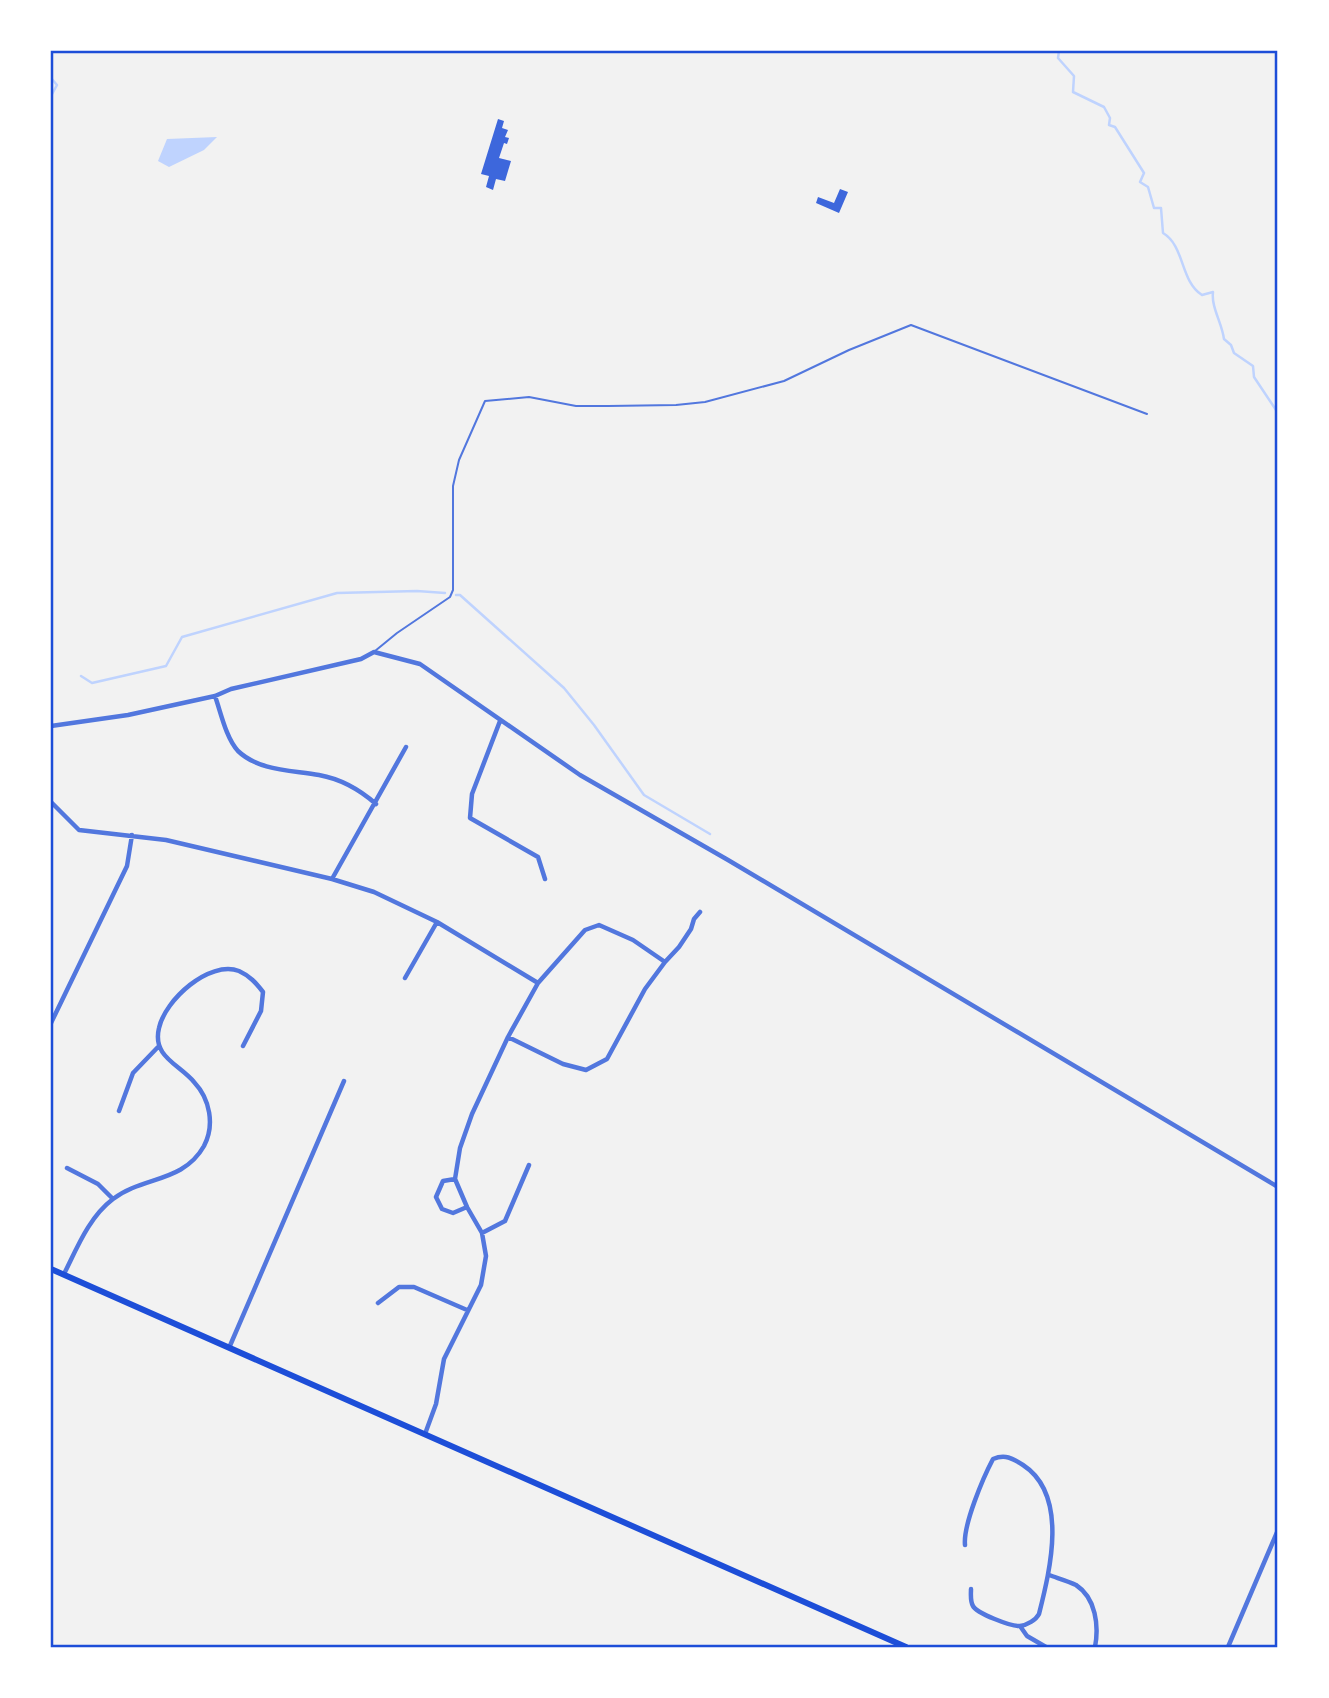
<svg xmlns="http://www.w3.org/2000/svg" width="1329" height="1698" viewBox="0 0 1329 1698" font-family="Barlow,sans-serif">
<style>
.water{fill:#bfd3fe}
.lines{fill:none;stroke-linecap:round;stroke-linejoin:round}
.stream{stroke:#bfd3fe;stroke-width:2.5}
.building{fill:#3d67dc}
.service{stroke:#5277de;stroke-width:2}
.minor{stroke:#5277de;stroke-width:4.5}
.secondary{stroke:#1d4ed8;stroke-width:6}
.neatline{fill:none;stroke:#1d4ed8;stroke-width:2.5}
</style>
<rect width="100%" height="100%" fill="#f2f2f2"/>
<path class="water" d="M 217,137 L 204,150 L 169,167 L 158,161 L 167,139 Z"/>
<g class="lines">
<path class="stream" d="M 1059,51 L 1058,58 L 1074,76 L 1073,92 L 1104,107 L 1110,118 L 1109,125 L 1115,127 L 1144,173 L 1140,182 L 1148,187 L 1154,208 L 1161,208 L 1163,233 C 1185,246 1180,281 1202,295 L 1213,292 C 1211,307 1222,323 1224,339 L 1231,345 L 1234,353 L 1253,366 L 1254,377 L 1278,413
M 51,78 L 57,85 L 51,96
M 456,595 L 460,595 L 564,688 L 594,725 L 644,795 L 710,834
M 81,676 L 92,683 L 166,666 L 182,637 L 337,593 L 417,591 L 445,593"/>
</g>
<path class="building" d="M 498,119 L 504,121 L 502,128 L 508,130 L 505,137 L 509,138 L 507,144 L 504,143 L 499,158 L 511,161 L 505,181 L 496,179 L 493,190 L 486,187 L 489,176 L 481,174 Z
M 840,189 L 848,192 L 839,213 L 816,203 L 818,197 L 834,203 Z"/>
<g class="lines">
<path class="service" d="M 375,651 L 397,633 L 450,597 L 453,590 L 453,486 L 459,460 L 485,401 L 529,397 L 576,406 L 608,406 L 676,405 L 705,402 L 784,381 L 849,350 L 911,325 L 1147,414"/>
<path class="minor" d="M 215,696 C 221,713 226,738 238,751 C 259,771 292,770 319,775 C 341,779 359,789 376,804
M 500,721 L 472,794 L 470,818 L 538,857 L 545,879
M 51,726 L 128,715 L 215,696 L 231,689 L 361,659 L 374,652 L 420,664 L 580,775 L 728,860 L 1278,1187
M 51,802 L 79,830 L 166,840 L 332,879 L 374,892 L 437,922 L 538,983
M 332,879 L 406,747
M 405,978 L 437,922
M 51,1023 L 127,866 L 132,835
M 508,1037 L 563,1064 L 586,1070 L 607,1059 L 645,989 L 665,962 L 679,947 L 691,929 L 694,919 L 700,912
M 119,1111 L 133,1073 L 158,1047
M 67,1168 L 98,1184 L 113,1199
M 455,1179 L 443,1181 L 436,1197 L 442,1209 L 453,1213 L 467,1207
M 482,1233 L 505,1221 L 529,1165
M 64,1274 C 77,1248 89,1217 113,1199 C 143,1176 183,1183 204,1146 C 215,1125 210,1099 194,1082 C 179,1064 152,1057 159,1028 C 165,1000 209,960 239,971 C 250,976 256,983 263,992 L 261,1011 L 243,1046
M 378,1303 L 399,1287 L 414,1287 L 467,1310
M 229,1348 L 344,1081
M 425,1434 L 436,1404 L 444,1359 L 481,1285 L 486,1256 L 482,1233 L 467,1207 L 455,1179 L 460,1148 L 472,1114 L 508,1037 L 538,983 L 585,930 L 599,925 L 633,940 L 665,962
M 965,1545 C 963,1525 983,1478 993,1459 C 1005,1454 1012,1458 1023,1465 C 1069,1495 1050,1570 1039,1614 C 1036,1620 1027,1625 1020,1626 C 1012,1627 976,1613 973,1606 C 970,1601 971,1594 971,1589
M 1049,1575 C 1057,1578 1068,1581 1076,1585 C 1096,1598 1099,1626 1095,1647
M 1020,1626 L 1027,1636 L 1046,1647
M 1228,1647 L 1278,1530"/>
<path class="secondary" d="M 51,1269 L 906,1647"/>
</g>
<rect width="1329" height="1698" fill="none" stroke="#ffffff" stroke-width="105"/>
<rect x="52" y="52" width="1224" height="1594" class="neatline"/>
</svg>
